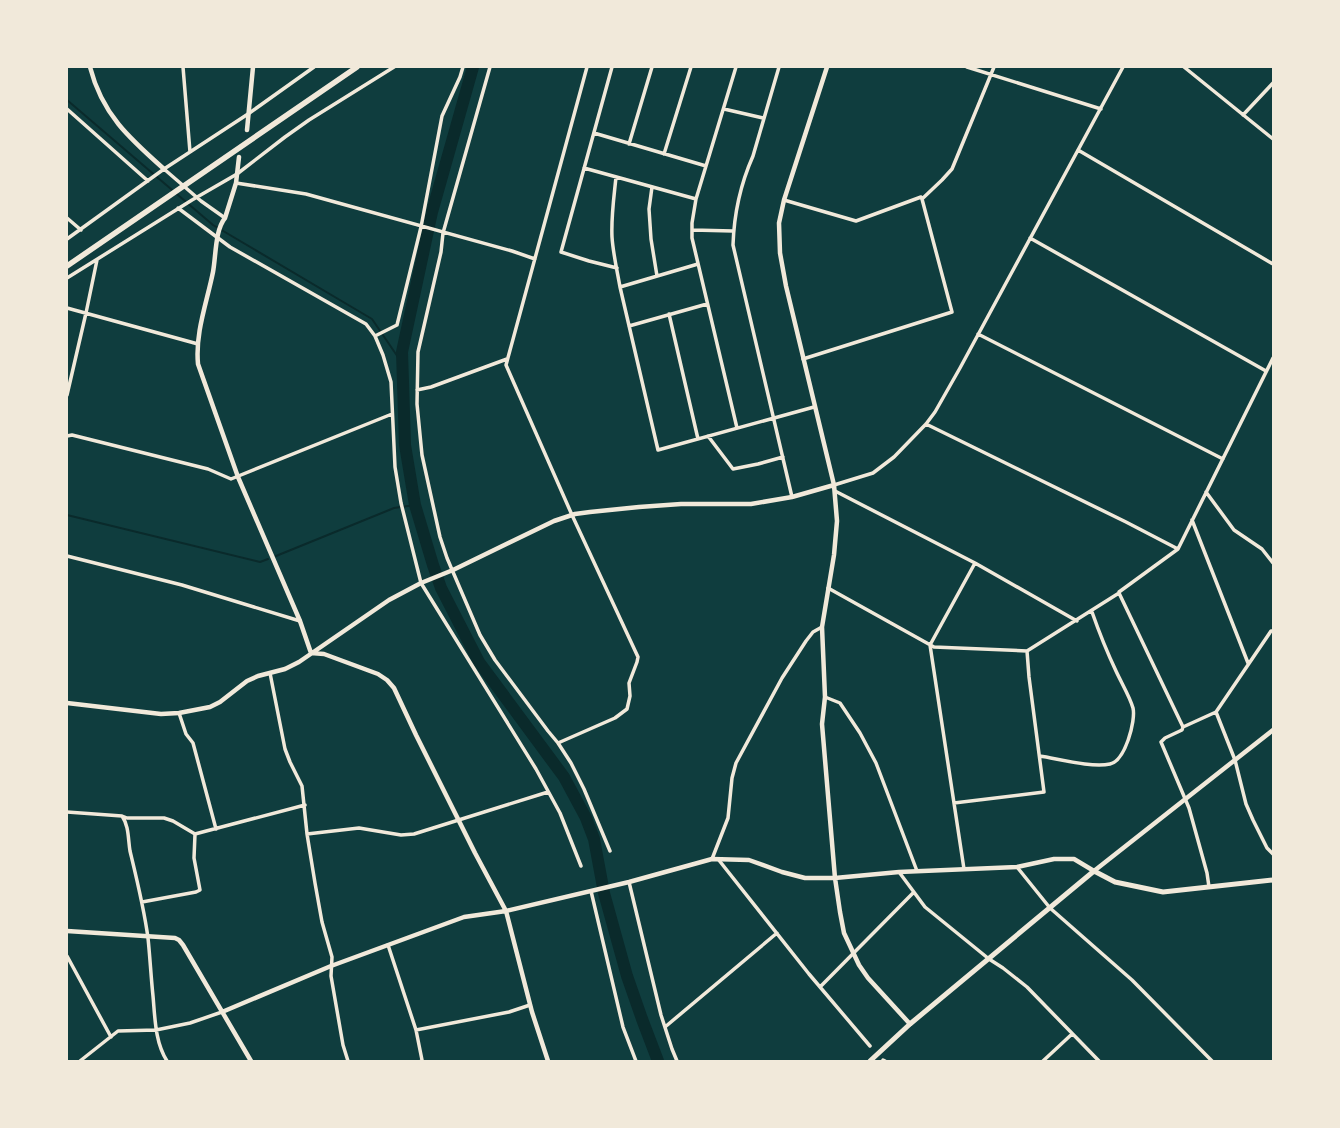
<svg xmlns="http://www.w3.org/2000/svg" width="1340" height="1128" viewBox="0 0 1340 1128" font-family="'Fira Sans Condensed',sans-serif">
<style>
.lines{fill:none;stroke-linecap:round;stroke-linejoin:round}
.stream{stroke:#0a2a2b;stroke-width:2}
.river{stroke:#0a2a2b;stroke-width:12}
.minor{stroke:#f1e9da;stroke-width:3.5}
.tertiary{stroke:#f1e9da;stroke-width:4.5}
.secondary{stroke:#f1e9da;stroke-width:5}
.trunk{stroke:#f1e9da;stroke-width:5.5}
</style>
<rect width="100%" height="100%" fill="#0f3d3e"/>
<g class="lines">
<path class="stream" d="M 67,100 L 213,225 L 372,319 L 402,363
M 67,515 L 260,562 L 268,559
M 276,556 L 394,508 L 415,505"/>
<path class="river" d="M 473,67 L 432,212 L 402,352 L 405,445 L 415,505 L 433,565 L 441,588 L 479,662 L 564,777 L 586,818 L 594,839 L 604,893 L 627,976 L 642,1019 L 658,1061"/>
<path class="minor" d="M 183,67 L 190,152
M 490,67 L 443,233 L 441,252 L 418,352 L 417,404 L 422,455 L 440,537 L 447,558 L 480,635 L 495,660 L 548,731 L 558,743 L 571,763 L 584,789 L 610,851
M 612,67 L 561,252 L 589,261 L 617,268
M 736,67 L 696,199 L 692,223 L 692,238 L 737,428
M 779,67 L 753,156 C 741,183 734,214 733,245 L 792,497
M 967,67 L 1101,109
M 1184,67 L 1273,139
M 67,109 L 148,181
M 724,109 L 763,118
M 1243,115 L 1273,83
M 594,133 L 706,166
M 629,144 L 652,67
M 1078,150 L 1273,264
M 664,154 L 691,67
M 584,168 L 696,199
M 164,169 L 201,201 L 225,218
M 616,177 C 614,197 611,217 612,237 C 613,253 617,270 620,287 L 658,450 L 814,407
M 236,183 L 306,194 L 512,251 L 535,259
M 652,187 L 649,209 L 651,239 L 657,276
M 784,200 L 856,221 L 921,197 L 922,199 L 942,180 L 952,169 L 994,67
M 178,208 L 230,247 L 366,324 L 375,336 L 383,355 L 391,382 L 395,467 L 401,503 L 421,583 L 536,769 L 560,813 L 581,866
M 67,218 L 81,230
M 692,230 L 733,231
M 1030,238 L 1266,371
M 67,239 L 164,169 L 248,114 L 314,67
M 67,278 L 192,200 L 237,174 L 285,137 L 309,120 L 394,67
M 620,287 L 698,264
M 67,308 L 198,344
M 669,314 L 698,439
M 629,326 L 707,304
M 978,334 L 1223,459
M 375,336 L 397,325 L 421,227 L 442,116 L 460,77 L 463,67
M 803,359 L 952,312 L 922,199
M 417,390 L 431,387 L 507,359
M 67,395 L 86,313 L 97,260
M 926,424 L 1126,522 L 1178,549
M 67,436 L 72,435 L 208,469 L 231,479 L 392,414
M 708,436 L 733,469 L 758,464 L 783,457
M 834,485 L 873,473 L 894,457 L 926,424 L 935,412 L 960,368 L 1123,67
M 835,491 L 975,563 L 1077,621
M 1206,492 L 1234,530 L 1262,549 L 1273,563
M 1192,520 L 1248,663
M 67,556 L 182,585 L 300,621
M 828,588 L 934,647 L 1027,651 L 1119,593 L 1119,592 L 1178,549 L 1273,358
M 1119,593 L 1183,727
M 270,673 L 285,749 L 290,762 L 302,786 L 307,834 L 315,883 L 322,922 L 332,957 L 331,976 L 343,1045 L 348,1061
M 825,697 L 840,703 L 860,733 L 876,763 L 917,871
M 1216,712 L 1235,760 L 1246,804 L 1253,820 L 1267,848 L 1273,854
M 179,713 L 186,734 L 193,743 L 216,829
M 558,743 L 615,718 L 627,709 L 630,696 L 629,683 L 637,662 L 638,657 L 572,515 L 506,365 L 587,67
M 1040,756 C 1059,759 1092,768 1110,764 C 1125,761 1136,721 1133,708 C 1130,697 1121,682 1116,671 C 1107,652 1099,632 1092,612
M 954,803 L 1044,792 L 1029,677 L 1027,651
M 67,812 L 122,816 L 127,818 L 164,818 L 173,821 L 195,834 L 305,805
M 122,816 C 129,826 128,839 130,851 C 137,880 144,908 148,938 C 150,957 151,977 153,996 C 155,1018 155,1042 167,1061
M 307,834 L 359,828 L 401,835 L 414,834 L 548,792
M 712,859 L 728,818 L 732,778 L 736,763 L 782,678 L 806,641 L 813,632 L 822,627
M 718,859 L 809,974 L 870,1046
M 1017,867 L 1050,908 L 1132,980 L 1212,1061
M 964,869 L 930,645 L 975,563
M 899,872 L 925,907 L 989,959 L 1003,968 L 1027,987 L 1099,1061
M 629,882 L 661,1015 L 672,1049 L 677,1061
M 1209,887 L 1207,873 L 1189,808 L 1161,742 L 1165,738 L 1182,730 L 1183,727 L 1216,712 L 1271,631 L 1273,631
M 591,891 L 623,1027 L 636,1061
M 142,902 L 196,892 L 200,890 L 194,858 L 195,834
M 388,945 L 416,1030 L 422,1060 L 421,1061
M 67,956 L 111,1037
M 821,986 L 913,893
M 665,1027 L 777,933
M 416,1030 L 509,1012 L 530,1005
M 883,1060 L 885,1061
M 80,1061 L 118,1031 L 156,1030 L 190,1023 L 222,1012
M 1043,1061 L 1072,1034"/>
<path class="tertiary" d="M 90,67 C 102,114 129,138 164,169
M 827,67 L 784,200 L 779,223 L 780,253 L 786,286 L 834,485 L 837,521 L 834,555 L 822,627 L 825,697 L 822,724 L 835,878 L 840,912 L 844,933 L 859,965 L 868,978 L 910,1024
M 247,130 L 253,67
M 239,157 L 236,183 L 225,218 C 215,230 216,256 213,272 C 207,302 195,333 198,364 L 238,477 L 300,621 L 311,653
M 311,653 L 324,654 L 378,674 L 387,680 L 394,688 L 416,735 L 475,853 L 506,911 L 532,1012 L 548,1061
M 67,703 L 161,714 L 179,713 L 210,707 L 220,702 L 247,681 L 258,676 L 285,669 L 299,662 L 389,600 L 421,583 L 453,570 L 554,521 L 575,514 L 590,512 L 639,507 L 681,504 L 751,504 L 792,497 L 834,485
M 67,931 L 175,938 L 179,940 L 183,945 L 251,1061
M 222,1012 L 331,966 L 464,917 L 506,911 L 629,882 L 712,859 L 749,860 L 782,872 L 805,878 L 835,878 L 899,872 L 1017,867 L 1054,859 L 1074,859 L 1094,871 L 1273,730"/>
<path class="secondary" d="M 870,1061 L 910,1024 L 1094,871 L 1115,882 L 1163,892 L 1273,880"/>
<path class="trunk" d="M 67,266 L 357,67"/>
</g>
<rect width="1340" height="1128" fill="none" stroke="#f1e9da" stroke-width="136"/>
</svg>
